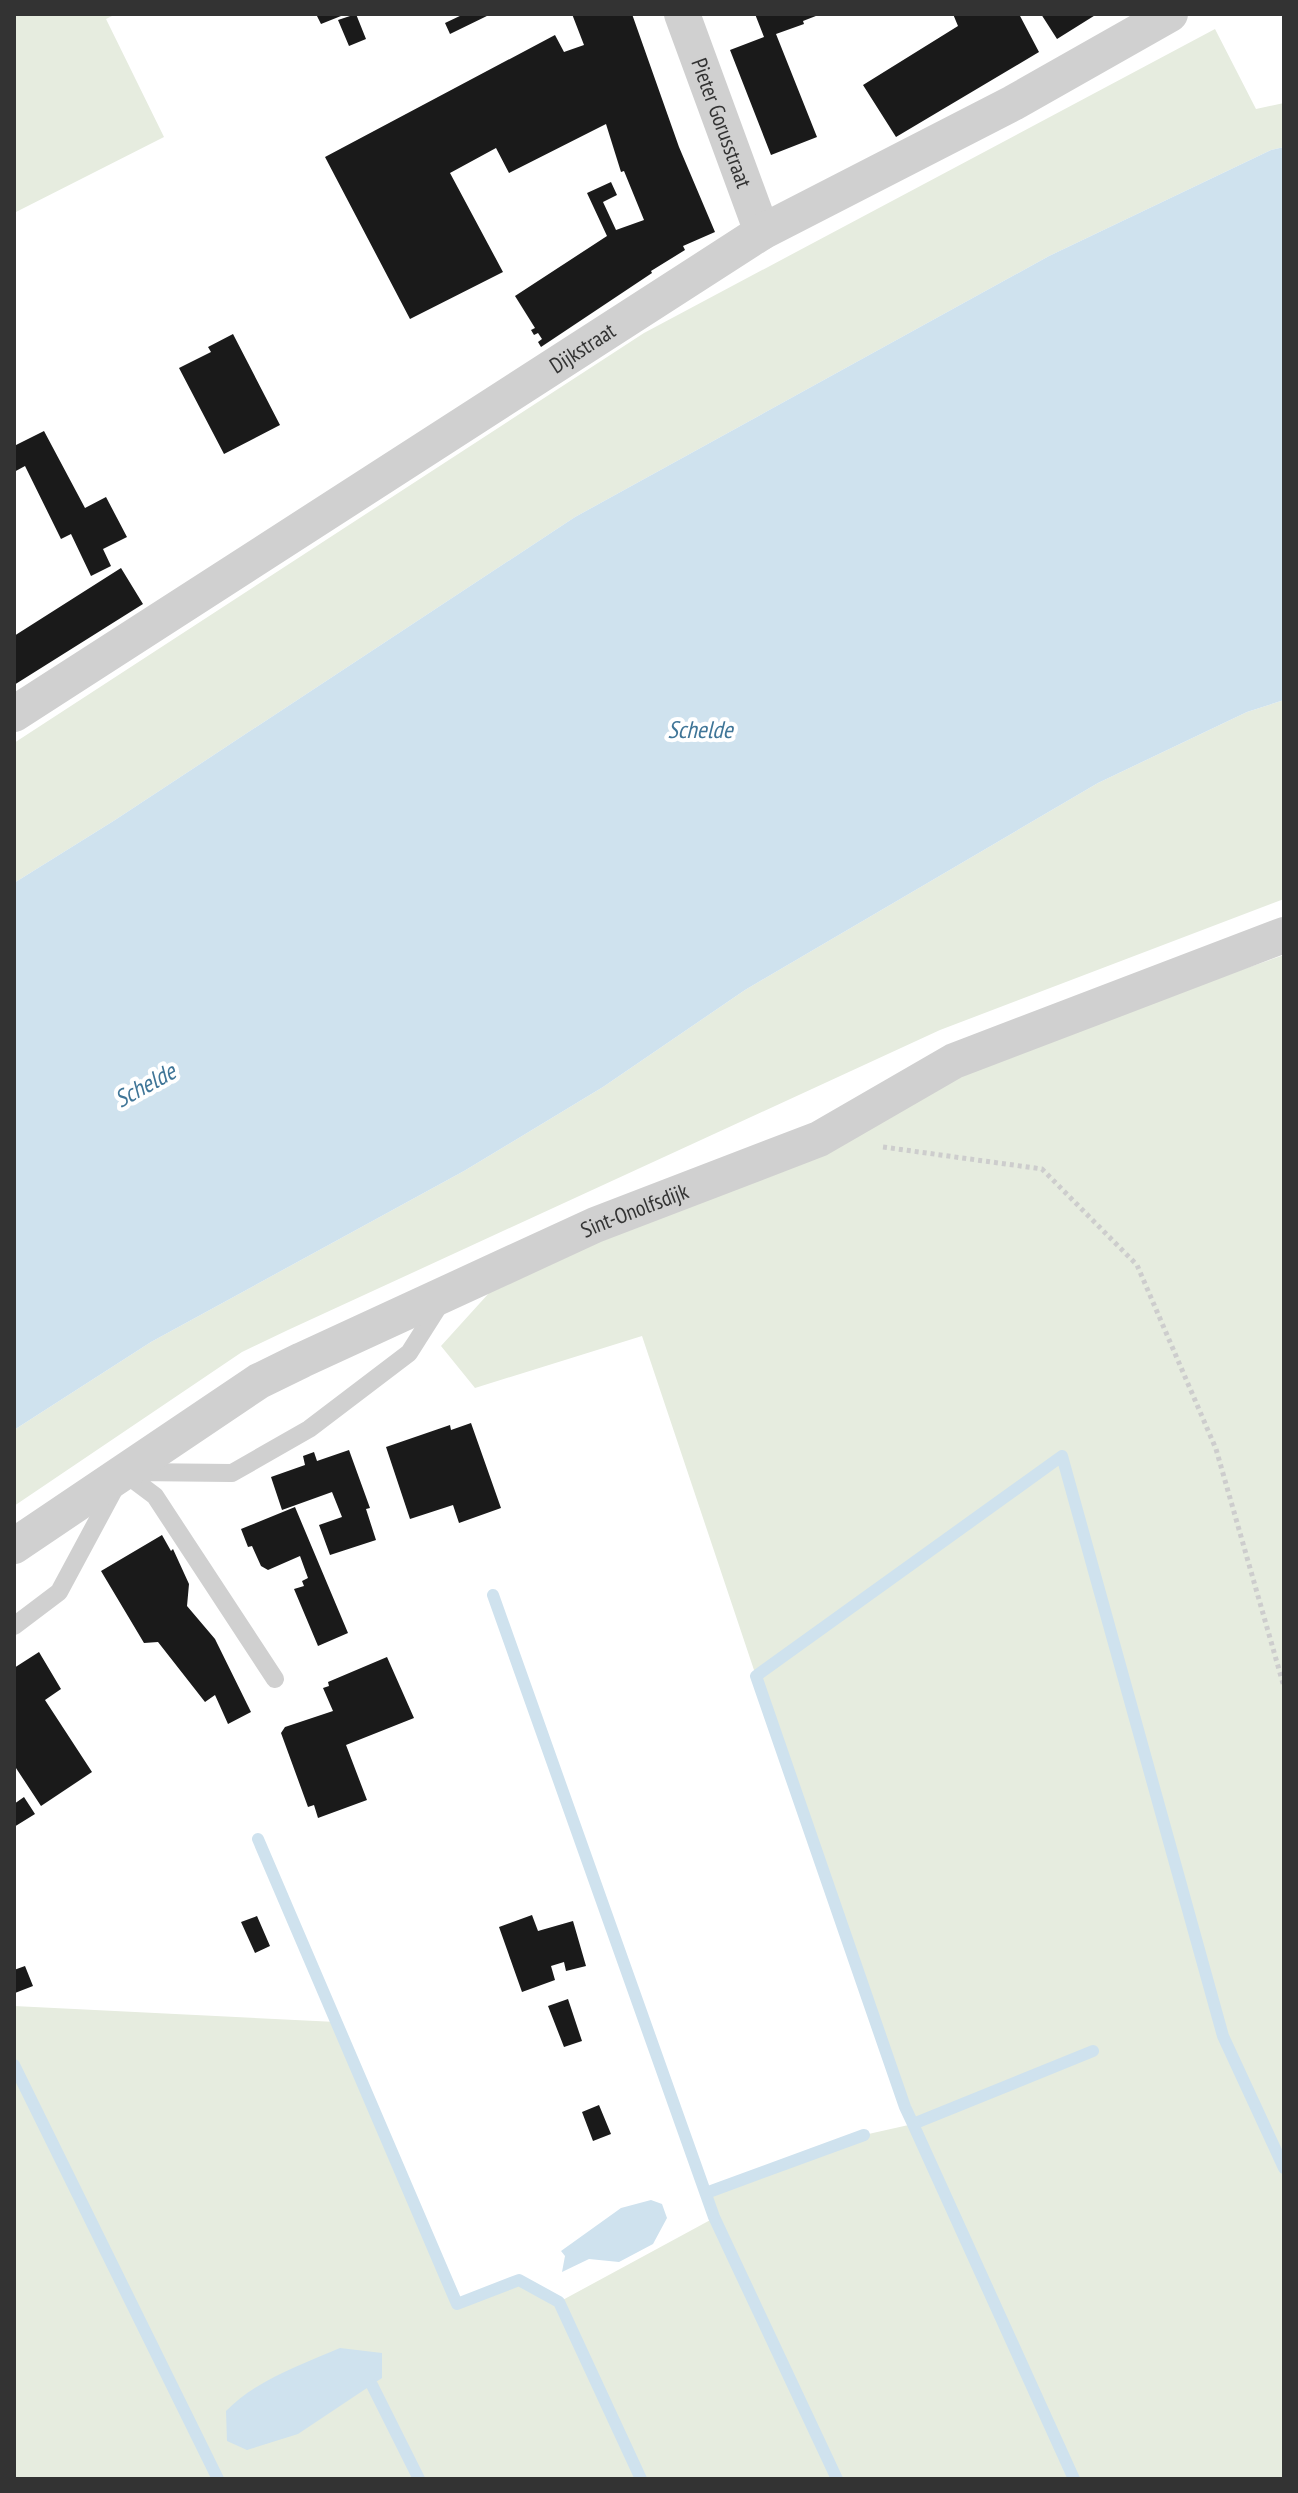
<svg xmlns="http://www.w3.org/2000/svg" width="1298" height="2493" viewBox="0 0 1298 2493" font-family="'PT Sans Narrow',sans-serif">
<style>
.green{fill:#e6ecdf}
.water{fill:#cfe2ee}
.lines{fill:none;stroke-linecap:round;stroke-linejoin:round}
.stream{stroke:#cfe2ee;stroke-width:12}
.building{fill:#1a1a1a}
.path{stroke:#cdcdcd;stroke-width:5;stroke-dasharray:4 4;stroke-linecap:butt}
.lane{stroke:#d0d0d0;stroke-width:18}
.street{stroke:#d0d0d0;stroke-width:36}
.labels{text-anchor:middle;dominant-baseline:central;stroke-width:8;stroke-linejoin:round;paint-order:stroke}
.street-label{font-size:22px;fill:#333;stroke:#fff}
.water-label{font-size:24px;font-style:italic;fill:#3f7597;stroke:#fff}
</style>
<rect width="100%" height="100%" fill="#fff"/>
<path class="green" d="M 14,14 L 116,14 L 106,19 L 164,137 L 14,213 Z
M 1215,29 L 1256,109 L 1284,103 L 1284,147 L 1271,150 L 1049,256 L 575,517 L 115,820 L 14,883 L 14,743 L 644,333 Z
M 1284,700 L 1284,899 L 940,1030 L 288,1330 L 242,1352 L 14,1506 L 14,1430 L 151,1342 L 464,1171 L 603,1087 L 745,990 L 1098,783 L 1247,712 Z
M 1284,955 L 1284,2479 L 14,2479 L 14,2006 L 336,2022 L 457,2304 L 519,2280 L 559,2302 L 714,2218 L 706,2193 L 864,2135 L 913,2124 L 756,1676 L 642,1336 L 475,1388 L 441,1346 L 489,1293 L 856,1121 L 1077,1027 Z"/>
<path class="water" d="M 1284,147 L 1284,700 L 1247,712 L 1098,783 L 745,990 L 603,1087 L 464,1171 L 151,1342 L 14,1430 L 14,883 L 115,820 L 575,517 L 1049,256 L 1271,150 Z
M 651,2200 L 662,2204 L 667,2218 L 653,2244 L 619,2262 L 589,2259 L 562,2272 L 565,2256 L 561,2251 L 621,2208 Z
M 340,2348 L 382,2353 L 382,2378 L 298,2434 L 247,2450 L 227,2441 L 226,2411 C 256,2380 301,2365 340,2348 Z"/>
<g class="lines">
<path class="stream" d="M 493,1595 L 714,2217 L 837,2479
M 258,1839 L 457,2304 L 519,2280 L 559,2302 L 641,2479
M 14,2065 L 218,2479
M 913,2124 L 905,2107 L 756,1676 L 1062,1456 L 1223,2036 L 1284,2168
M 706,2193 L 864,2135
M 372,2385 L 419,2479
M 1074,2479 L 913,2124 L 1093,2051"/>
</g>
<path class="building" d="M 316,14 L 346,14 L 321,24 Z
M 356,14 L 366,39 L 349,46 L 338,20 Z
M 464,14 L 491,14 L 450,34 L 445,23 Z
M 572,14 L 632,14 L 679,147 L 715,232 L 683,246 L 685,250 L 651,271 L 652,273 L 541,347 L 538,342 L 542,339 L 538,333 L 534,335 L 531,330 L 535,328 L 515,296 L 607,236 L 587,193 L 611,182 L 617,195 L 603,202 L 616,230 L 644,220 L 624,171 L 621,172 L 606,124 L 509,173 L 496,148 L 450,173 L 503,272 L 410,319 L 325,157 L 555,35 L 564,52 L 584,45 Z
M 755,14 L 821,14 L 803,21 L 804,24 L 776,34 L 817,137 L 771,155 L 730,50 L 764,37 Z
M 953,14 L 1019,14 L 1039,52 L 896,137 L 863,85 L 958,26 Z
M 1041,14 L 1097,14 L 1057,39 Z
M 233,334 L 280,425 L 224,454 L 179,368 L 211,352 L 208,347 Z
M 44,431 L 85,508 L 106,497 L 127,537 L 103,549 L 111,566 L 91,576 L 71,534 L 61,539 L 25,466 L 14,472 L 14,443 L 16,445 Z
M 121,568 L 143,604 L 14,685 L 14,636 Z
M 471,1423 L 501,1508 L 459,1523 L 453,1505 L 410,1519 L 386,1447 L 450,1425 L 451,1430 Z
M 349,1450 L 370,1508 L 366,1509 L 376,1540 L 330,1555 L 319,1525 L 342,1517 L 332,1492 L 282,1510 L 271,1477 L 305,1465 L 303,1456 L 314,1452 L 317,1461 Z
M 295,1507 L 348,1633 L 318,1646 L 294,1589 L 304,1586 L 302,1581 L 308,1578 L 300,1556 L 268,1570 L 261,1566 L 252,1546 L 248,1547 L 241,1529 Z
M 162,1535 L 171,1551 L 173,1549 L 189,1584 L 187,1606 L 215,1639 L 251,1712 L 228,1724 L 215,1695 L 205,1702 L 158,1642 L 144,1643 L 101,1571 Z
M 39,1652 L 61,1689 L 45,1700 L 92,1772 L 41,1806 L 14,1765 L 14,1668 Z
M 387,1657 L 414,1718 L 346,1745 L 367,1800 L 318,1818 L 314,1805 L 308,1807 L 281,1733 L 285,1727 L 333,1711 L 323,1688 L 329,1686 L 328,1682 Z
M 24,1797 L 35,1814 L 14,1827 L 14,1804 Z
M 532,1915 L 538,1931 L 573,1921 L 586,1966 L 566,1971 L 564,1962 L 551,1966 L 555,1980 L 522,1992 L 499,1927 Z
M 257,1916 L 270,1946 L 255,1953 L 241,1922 Z
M 25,1966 L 33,1986 L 15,1993 L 14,1970 Z
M 568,1999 L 582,2041 L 564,2047 L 548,2006 Z
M 599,2105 L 611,2134 L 593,2141 L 582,2112 Z"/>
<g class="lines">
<path class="path" d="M 883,1147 L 1042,1169 L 1137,1265 L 1216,1449 L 1284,1687"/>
<path class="lane" d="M 123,1472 L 155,1496 L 275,1679
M 133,1472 L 232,1473 L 309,1429 L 409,1353 L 442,1301
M 14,1626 L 59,1592 L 116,1486"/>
<g class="street">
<path id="s1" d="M 682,14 L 762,232"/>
<path id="s2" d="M 14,714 L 762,232 L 1013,103 L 1170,14"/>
<path id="s3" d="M 14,1546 L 259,1381 L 302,1360 L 595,1225 L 819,1139 L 954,1061 L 1284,935"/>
</g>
</g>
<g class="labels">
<g class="street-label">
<text stroke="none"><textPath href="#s1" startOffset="116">Pieter Gorusstraat</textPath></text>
<text stroke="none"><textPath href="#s2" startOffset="676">Dijkstraat</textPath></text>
<text stroke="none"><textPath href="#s3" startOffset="708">Sint-Onolfsdijk</textPath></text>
</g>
<g class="water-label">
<text x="700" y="729">Schelde</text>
<text transform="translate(145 1085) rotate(-29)">Schelde</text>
</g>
</g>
<rect width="1298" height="2493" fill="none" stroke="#333333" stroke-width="32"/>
</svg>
